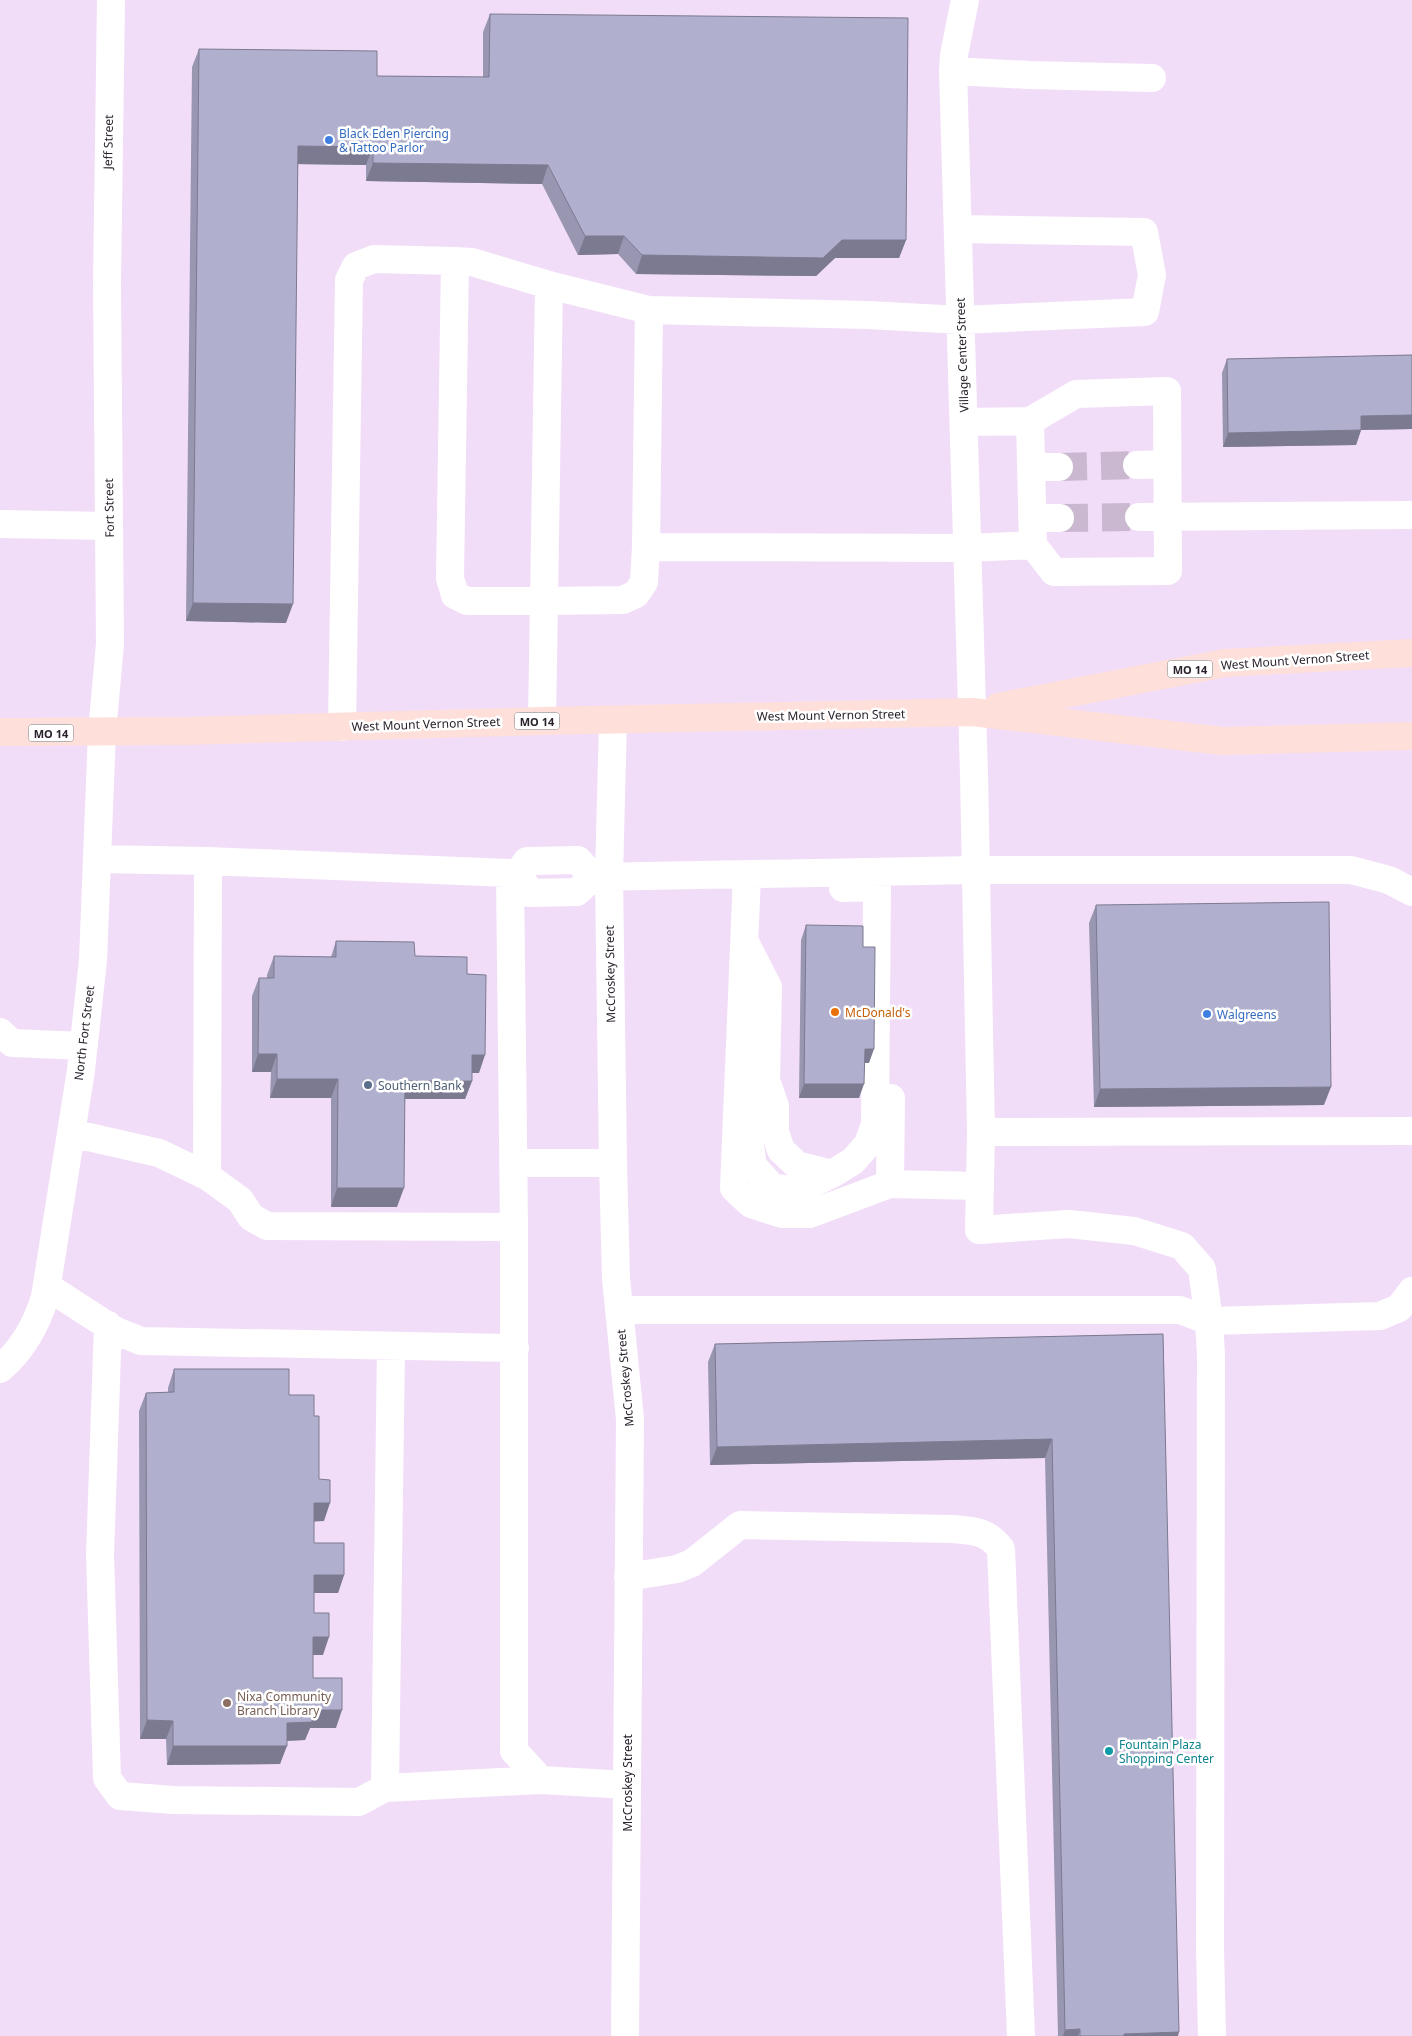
<svg xmlns="http://www.w3.org/2000/svg" width="1412" height="2036" viewBox="0 0 1412 2036" font-family="'Noto Sans',sans-serif">
<style>
.lines{fill:none;stroke-linecap:round;stroke-linejoin:round}
.minor-tunnel{stroke:#cab7d0;stroke-width:28;stroke-dasharray:28 14;stroke-linecap:butt}
.minor{stroke:#fff;stroke-width:28}
.major{stroke:#fedfd9;stroke-width:28}
.wall{fill:#9896b1}
.shaded-wall{fill:#7c7a90}
.building{fill:#b1afce;stroke:#7c7a90}
.shop-dot{fill:#3f7fe0;stroke:#fff;stroke-width:2}
.food-dot{fill:#e8710a;stroke:#fff;stroke-width:2}
.service-dot{fill:#5c6f8a;stroke:#fff;stroke-width:2}
.education-dot{fill:#8d6e63;stroke:#fff;stroke-width:2}
.culture-dot{fill:#0f9aa8;stroke:#fff;stroke-width:2}
.labels{text-anchor:middle;dominant-baseline:central;stroke-width:5;stroke-linejoin:round;paint-order:stroke}
.shield{fill:#fff;stroke:#69646b;stroke-width:1}
.shield-label{font-size:11px;font-weight:bold;fill:#29212c}
.shop-label{font-size:12px;fill:#366cbe;stroke:#fff;text-anchor:start}
.street-label{font-size:12px;fill:#29212c;stroke:#fff}
.food-label{font-size:12px;fill:#c56008;stroke:#fff;text-anchor:start}
.service-label{font-size:12px;fill:#4e5e75;stroke:#fff;text-anchor:start}
.education-label{font-size:12px;fill:#785e54;stroke:#fff;text-anchor:start}
.culture-label{font-size:12px;fill:#0d838f;stroke:#fff;text-anchor:start}
</style>
<rect width="100%" height="100%" fill="#f2ddf9"/>
<g class="lines">
<path class="minor-tunnel" d="M 1059,467 L 1137,465
M 1060,518 L 1139,517"/>
<path class="minor" d="M 965,0 L 954,55 L 953,71 L 974,774 L 981,1132 L 979,1230 L 1069,1224 L 1134,1231 L 1182,1246 L 1202,1269 L 1209,1321 L 1211,1355 L 1210,1946 L 1212,2036
M 953,71 L 1029,75 L 1152,78
M 958,229 L 1144,232 L 1152,275 L 1145,312 L 961,320 L 868,315 L 649,310 L 646,547 L 968,548 L 1033,545 L 1030,421 L 965,422
M 455,261 L 472,262 L 549,285 L 544,601 L 623,600 L 636,594 L 644,582 L 646,547
M 549,285 L 649,310
M 1030,421 L 1076,394 L 1167,391 L 1168,571 L 1054,572 L 1033,545
M 1137,465 L 1167,464
M 1031,467 L 1059,467
M 1139,517 L 1410,515
M 1032,518 L 1060,518
M 0,524 L 109,526
M 613,720 L 609,876 L 613,1163 L 616,1278 L 630,1419 L 625,2036
M 342,727 L 349,280 L 356,266 L 374,259 L 455,261 L 450,578 L 455,595 L 467,601 L 544,601 L 542,721
M 97,859 L 208,861 L 510,873 L 518,873 L 527,861 L 578,860 L 593,877 L 577,892 L 530,893 L 518,873
M 510,873 L 514,1227 L 514,1751 L 541,1780 L 627,1785
M 747,875 L 734,1188 L 751,1204 L 782,1214 L 810,1214 L 890,1184 L 980,1186
M 593,877 L 975,870 L 1351,870 L 1389,880 L 1412,892
M 745,942 L 768,987 L 766,1080 L 775,1106 L 775,1132 L 781,1150 L 797,1165 L 832,1174
M 0,1032 L 12,1043 L 84,1046
M 766,1080 L 752,1110 L 749,1139 L 753,1166 L 772,1187 L 797,1191 L 832,1174 L 853,1161 L 868,1144 L 875,1124 L 877,887 L 843,888
M 981,1132 L 1412,1131
M 71,1133 L 159,1153 L 207,1176 L 240,1200 L 251,1217 L 267,1226 L 514,1227
M 514,1163 L 613,1163
M 207,1176 L 208,861
M 890,1184 L 891,1098
M 48,1287 L 116,1331 L 141,1341 L 515,1348
M 619,1310 L 1180,1310 L 1209,1321 L 1380,1316 L 1399,1308 L 1412,1291
M 108,1325 L 100,1555 L 107,1778 L 120,1796 L 174,1800 L 359,1802 L 385,1788
M 391,1346 L 385,1788 L 541,1780
M 0,1369 C 23,1349 36,1326 45,1297 L 81,1070 L 93,960 L 102,732 L 110,644 L 107,284 L 111,0
M 628,1577 L 677,1569 L 692,1563 L 740,1525 L 952,1529 C 975,1531 987,1531 1001,1549 L 1021,2036"/>
<path class="major" d="M 998,707 L 1225,663 L 1412,653
M 0,732 L 185,731 L 542,721 L 972,712 L 1222,741 L 1412,736"/>
</g>
<path class="wall" d="M 490,14 L 906,240 L 899,258 L 835,258 L 816,276 L 636,274 L 618,254 L 578,255 L 542,184 L 366,181 L 366,165 L 298,164 L 286,623 L 186,621 L 192,67 L 199,49 L 377,76 L 483,77 L 483,32 Z
M 1412,355 L 1412,429 L 1361,430 L 1356,445 L 1223,447 L 1222,373 L 1227,359 Z
M 1096,905 L 1324,1105 L 1094,1107 L 1089,923 Z
M 806,925 L 863,947 L 869,1063 L 864,1063 L 859,1098 L 799,1098 L 801,940 Z
M 336,941 L 415,956 L 467,974 L 479,1073 L 472,1073 L 472,1081 L 465,1099 L 405,1099 L 397,1207 L 331,1207 L 331,1098 L 270,1098 L 271,1072 L 252,1072 L 252,996 L 259,978 L 267,978 L 267,975 L 274,956 L 331,957 Z
M 1163,1334 L 1178,2036 L 1058,2036 L 1045,1458 L 710,1465 L 708,1362 L 715,1344 Z
M 174,1369 L 289,1395 L 314,1416 L 319,1479 L 324,1521 L 314,1521 L 314,1543 L 344,1575 L 338,1593 L 314,1593 L 314,1613 L 323,1655 L 313,1655 L 313,1678 L 336,1728 L 310,1728 L 305,1740 L 287,1741 L 280,1764 L 167,1765 L 166,1739 L 140,1739 L 139,1411 L 146,1393 L 168,1392 L 168,1388 Z"/>
<path class="shaded-wall" d="M 298,146 L 373,147 L 366,165 L 291,164 Z
M 373,163 L 548,165 L 542,184 L 366,181 Z
M 585,236 L 624,236 L 618,254 L 578,255 Z
M 842,240 L 906,240 L 899,258 L 835,258 L 816,276 L 636,274 L 642,255 Z
M 1412,415 L 1412,429 L 1356,430 L 1361,416 Z
M 1361,430 L 1356,445 L 1223,447 L 1228,433 Z
M 193,603 L 293,604 L 286,623 L 186,621 Z
M 865,1049 L 874,1049 L 869,1063 L 859,1063 Z
M 258,1054 L 277,1054 L 271,1072 L 252,1072 Z
M 472,1055 L 485,1055 L 479,1073 L 465,1073 Z
M 277,1079 L 338,1079 L 331,1098 L 270,1098 Z
M 405,1081 L 472,1081 L 465,1099 L 398,1099 Z
M 804,1084 L 864,1084 L 859,1098 L 799,1098 Z
M 1331,1087 L 1324,1105 L 1094,1107 L 1100,1089 Z
M 337,1188 L 404,1188 L 397,1207 L 331,1207 Z
M 1052,1439 L 1045,1458 L 710,1465 L 717,1447 Z
M 314,1503 L 330,1503 L 324,1521 L 307,1522 Z
M 314,1575 L 344,1575 L 338,1593 L 307,1593 Z
M 313,1637 L 329,1637 L 323,1655 L 306,1655 Z
M 312,1710 L 342,1710 L 336,1728 L 310,1728 L 305,1740 L 280,1741 L 287,1723 Z
M 147,1720 L 173,1721 L 166,1739 L 140,1739 Z
M 173,1746 L 287,1746 L 280,1764 L 167,1765 Z
M 1080,2029 L 1078,2036 L 1063,2036 L 1065,2030 Z
M 1179,2032 L 1178,2036 L 1123,2036 L 1124,2034 Z"/>
<path class="building" d="M 490,14 L 908,18 L 906,240 L 842,240 L 823,258 L 642,255 L 624,236 L 585,236 L 548,165 L 373,163 L 373,147 L 298,146 L 293,604 L 193,603 L 199,49 L 377,51 L 377,76 L 489,77 Z
M 1412,355 L 1412,415 L 1361,416 L 1361,430 L 1228,433 L 1227,359 Z
M 1329,902 L 1331,1087 L 1100,1089 L 1096,905 Z
M 806,925 L 863,926 L 863,947 L 875,947 L 874,1049 L 865,1049 L 864,1084 L 804,1084 Z
M 336,941 L 414,942 L 415,956 L 467,957 L 467,974 L 486,975 L 485,1055 L 472,1055 L 472,1081 L 405,1081 L 404,1188 L 337,1188 L 338,1079 L 277,1079 L 277,1054 L 258,1054 L 259,978 L 274,978 L 274,956 L 336,957 Z
M 1163,1334 L 1179,2032 L 1124,2034 L 1124,2036 L 1080,2036 L 1080,2029 L 1065,2030 L 1052,1439 L 717,1447 L 715,1344 Z
M 174,1369 L 289,1369 L 289,1395 L 314,1395 L 314,1416 L 319,1416 L 319,1479 L 330,1480 L 330,1503 L 314,1503 L 314,1543 L 344,1543 L 344,1575 L 314,1575 L 314,1613 L 329,1613 L 329,1637 L 313,1637 L 313,1678 L 342,1678 L 342,1710 L 312,1710 L 312,1722 L 287,1723 L 287,1746 L 173,1746 L 173,1721 L 147,1720 L 146,1393 L 174,1392 Z"/>
<g class="shop-dot">
<circle cx="329" cy="140" r="5"/>
<circle cx="1207" cy="1014" r="5"/>
</g>
<circle class="food-dot" cx="835" cy="1012" r="5"/>
<circle class="service-dot" cx="368" cy="1085" r="5"/>
<circle class="education-dot" cx="227" cy="1703" r="5"/>
<circle class="culture-dot" cx="1109" cy="1751" r="5"/>
<g class="labels">
<g class="shield">
<rect x="1167.5" y="660.5" width="45" height="17" rx="4"/>
<rect x="514.5" y="712.5" width="45" height="17" rx="4"/>
<rect x="28.5" y="724.5" width="45" height="17" rx="4"/>
</g>
<g class="shield-label">
<text x="1190" y="669">MO 14</text>
<text x="537" y="721">MO 14</text>
<text x="51" y="733">MO 14</text>
</g>
<g class="shop-label">
<text x="339" y="133">Black Eden Piercing<tspan x="339" dy="14">&amp; Tattoo Parlor</tspan></text>
<text x="1217" y="1014">Walgreens</text>
</g>
<g class="street-label">
<text transform="translate(108 142) rotate(-89)">Jeff Street</text>
<text transform="translate(962 355) rotate(-92)">Village Center Street</text>
<text transform="translate(109 508) rotate(-91)">Fort Street</text>
<text transform="translate(1295 660) rotate(-4)">West Mount Vernon Street</text>
<text transform="translate(831 715) rotate(-1)">West Mount Vernon Street</text>
<text transform="translate(426 724) rotate(-2)">West Mount Vernon Street</text>
<text transform="translate(610 974) rotate(-91)">McCroskey Street</text>
<text transform="translate(84 1033) rotate(-83)">North Fort Street</text>
<text transform="translate(625 1378) rotate(-95)">McCroskey Street</text>
<text transform="translate(627 1783) rotate(-90)">McCroskey Street</text>
</g>
<g class="food-label">
<text x="845" y="1012">McDonald's</text>
</g>
<g class="service-label">
<text x="378" y="1085">Southern Bank</text>
</g>
<g class="education-label">
<text x="237" y="1696">Nixa Community<tspan x="237" dy="14">Branch Library</tspan></text>
</g>
<g class="culture-label">
<text x="1119" y="1744">Fountain Plaza<tspan x="1119" dy="14">Shopping Center</tspan></text>
</g>
</g>
</svg>
